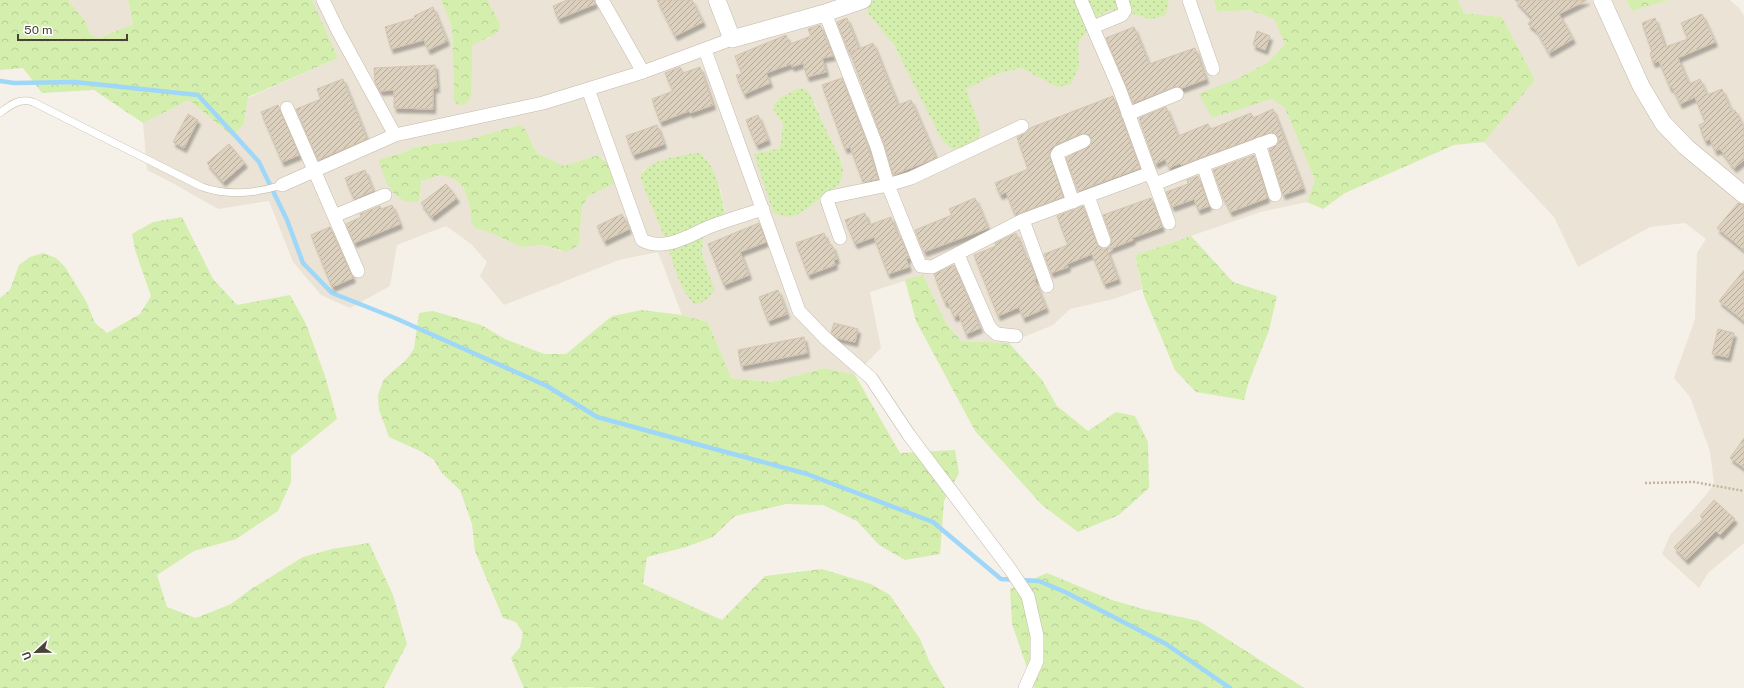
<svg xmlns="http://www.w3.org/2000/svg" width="1744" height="688" viewBox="0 0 1744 688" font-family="'Public Sans',sans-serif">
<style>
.residential{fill:#eae3d6;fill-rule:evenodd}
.grass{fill:url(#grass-dots)}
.forest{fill:url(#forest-crowns)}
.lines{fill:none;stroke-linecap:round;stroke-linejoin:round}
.stream{stroke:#9fd7f8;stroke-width:4.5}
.building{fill:url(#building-hatch);stroke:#d4c4af;filter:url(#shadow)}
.service-casing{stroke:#c2b9aa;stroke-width:8}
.minor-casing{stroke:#c2b9aa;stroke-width:14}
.tertiary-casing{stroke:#c2b9aa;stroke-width:18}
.path{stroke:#c6b499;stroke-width:2.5;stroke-dasharray:2 2;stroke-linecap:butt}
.service{stroke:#fff;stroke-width:7}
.minor{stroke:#fff;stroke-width:13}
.tertiary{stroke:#fff;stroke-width:17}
</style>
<defs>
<pattern id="grass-dots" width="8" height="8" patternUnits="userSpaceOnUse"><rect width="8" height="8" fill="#d3eead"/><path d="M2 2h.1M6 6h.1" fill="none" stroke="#b7cd95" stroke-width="1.8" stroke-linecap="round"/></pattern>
<pattern id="forest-crowns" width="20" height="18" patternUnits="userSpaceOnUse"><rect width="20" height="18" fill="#d3eead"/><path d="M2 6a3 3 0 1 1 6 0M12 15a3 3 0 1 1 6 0" fill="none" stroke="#b7cd95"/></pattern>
<pattern id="building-hatch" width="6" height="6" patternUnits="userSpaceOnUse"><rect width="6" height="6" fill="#dcd0bf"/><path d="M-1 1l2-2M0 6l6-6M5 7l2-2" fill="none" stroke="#b4aa9c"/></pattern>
<filter id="shadow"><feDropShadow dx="2.5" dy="4.5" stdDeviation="1" flood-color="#0004"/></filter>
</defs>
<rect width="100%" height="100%" fill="#f6f1e8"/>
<path class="residential" d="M 68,0 L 128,0 L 133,24 L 99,38 L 90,34 L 85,21 Z
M 312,0 L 441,0 L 452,27 L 454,92 L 453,99 L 471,60 L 472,46 L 477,42 L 490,38 L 499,21 L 487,0 L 874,0 L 868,4 L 877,23 L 887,34 L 900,57 L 981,131 L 965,89 L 994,75 L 1021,68 L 1033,74 L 1079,66 L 1078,43 L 1100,15 L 1111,10 L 1125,11 L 1169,5 L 1168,0 L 1214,0 L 1217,12 L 1249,10 L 1274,19 L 1285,44 L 1268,62 L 1237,79 L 1212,118 L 1272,99 L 1285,108 L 1315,180 L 1307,202 L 1261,212 L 1135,255 L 1142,289 L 1114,299 L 1070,309 L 1053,325 L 1009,343 L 961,341 L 946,323 L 923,275 L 870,292 L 881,348 L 855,375 L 825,368 L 772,382 L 731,378 L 708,322 L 682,315 L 658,252 L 619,260 L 504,305 L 480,276 L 487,262 L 471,244 L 446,226 L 397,245 L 390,286 L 350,308 L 321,295 L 293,262 L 269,201 L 218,209 L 176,185 L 147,170 L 143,123 L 189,100 L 232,136 L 244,124 L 248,98 L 338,58 ZM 800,88 L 806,91 L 814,101 L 828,134 L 840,158 L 843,171 L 840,184 L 820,198 L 810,207 L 793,217 L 754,154 L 780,148 L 783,124 L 775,113 L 773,106 ZM 519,125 L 531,140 L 537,153 L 564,166 L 598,155 L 604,159 L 615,183 L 588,196 L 582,208 L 579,245 L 560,251 L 542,245 L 521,247 L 500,237 L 474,227 L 471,221 L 470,207 L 464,188 L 454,179 L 447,176 L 441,175 L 421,181 L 420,188 L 421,195 L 418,202 L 405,201 L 380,159 L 408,151 L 414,147 L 470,139 ZM 694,153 L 700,153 L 706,158 L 721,191 L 726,220 L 703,234 L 702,255 L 705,269 L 664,236 L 640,176 L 643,170 L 661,161 Z
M 1458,0 L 1626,0 L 1632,11 L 1669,0 L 1730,0 L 1740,9 L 1744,16 L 1744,543 L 1708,573 L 1699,588 L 1662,554 L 1670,535 L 1706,495 L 1714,484 L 1710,451 L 1690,397 L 1674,378 L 1695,319 L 1697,253 L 1706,239 L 1685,223 L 1650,227 L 1578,267 L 1554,217 L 1484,142 L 1535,80 L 1502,17 L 1464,13 Z"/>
<path class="grass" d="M 874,0 L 1168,0 L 1169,5 L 1164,16 L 1150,19 L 1125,11 L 1111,10 L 1100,15 L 1078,43 L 1079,66 L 1071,84 L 1058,87 L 1021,68 L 994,75 L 966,89 L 981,131 L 977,141 L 966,147 L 953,149 L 942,140 L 894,45 L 868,13 L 868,4 Z
M 800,88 L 806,90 L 811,96 L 828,134 L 840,158 L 843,171 L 840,184 L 820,198 L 810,207 L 793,217 L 778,215 L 773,212 L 754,154 L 780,148 L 783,124 L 775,113 L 773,106 L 780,98 Z
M 694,153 L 700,153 C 718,168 722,199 726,220 L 703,234 L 702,255 L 714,289 C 710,298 703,303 694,304 C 677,286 673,259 664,236 C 656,216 647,196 640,176 C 649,159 677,157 694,153 Z"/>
<path class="forest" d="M 0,0 L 68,0 L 85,21 L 90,34 L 99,38 L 133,24 L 128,0 L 312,0 L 338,58 L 248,97 L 244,124 L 232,136 L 189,100 L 143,123 L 94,90 L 42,93 L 23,68 L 0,70 Z
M 441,0 L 487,0 L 499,21 L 500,29 C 493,39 482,38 472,46 L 471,95 L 469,101 L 463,105 L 457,104 L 453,99 L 454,92 L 452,27 Z
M 1214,0 L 1458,0 L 1464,13 L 1502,17 L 1535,80 L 1484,142 L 1454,145 L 1345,193 L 1323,209 L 1307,202 L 1315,180 L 1285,108 L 1272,99 L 1212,118 L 1199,94 L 1237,79 L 1268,62 L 1285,44 L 1274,19 L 1249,10 L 1217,12 Z
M 1626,0 L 1669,0 L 1632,11 Z
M 519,125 L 525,129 L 537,153 L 564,166 L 598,155 L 608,164 L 615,183 L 588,196 L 582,208 L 579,245 L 566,252 L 542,245 L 521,247 L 500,237 L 474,227 L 471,221 L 470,207 L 464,188 L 454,179 L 441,175 L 421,181 C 420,188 422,195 418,202 C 392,204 386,181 379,162 L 380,159 L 408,151 L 414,147 L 470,139 Z
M 182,217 L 213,279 L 237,305 L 290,295 L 306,324 L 325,376 L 337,419 L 291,456 L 291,482 L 278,511 L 236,539 L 194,551 L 157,575 L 167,607 L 196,618 L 231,604 L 251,589 L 303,557 L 332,549 L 369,543 L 393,595 L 407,644 L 384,688 L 0,688 L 0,298 L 10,290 L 19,265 L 30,257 L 43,253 L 56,258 L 65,267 L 86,301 L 95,323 L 107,333 L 140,314 L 151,296 L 135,250 L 132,234 L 153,222 Z
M 1191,236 L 1233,282 L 1277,296 L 1269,330 L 1248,384 L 1244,400 L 1196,392 L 1175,370 L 1144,296 L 1135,255 Z
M 923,275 L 946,323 L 961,341 L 1009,343 L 1042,380 L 1057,406 L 1088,431 L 1116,412 L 1135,416 L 1148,442 L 1149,488 L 1119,515 L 1078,532 L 1042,505 L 975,431 L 916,321 L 905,280 Z
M 642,310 L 682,315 L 708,322 L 731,378 L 772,382 L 825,368 L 855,375 L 900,453 L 955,450 L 959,473 L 944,501 L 940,554 L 905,560 L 879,545 L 857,521 L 823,505 L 786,504 L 735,516 L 713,537 L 686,547 L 647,557 L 643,584 L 722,620 L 765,576 L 822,569 L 871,584 L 890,595 L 920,639 L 930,663 L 945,688 L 597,688 L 589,687 L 524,688 L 511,658 L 520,647 L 523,633 L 516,622 L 503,618 L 475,551 L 472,524 L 460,490 L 441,472 L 434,460 L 422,452 L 389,437 L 379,410 L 378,395 L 384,379 L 406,360 L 414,349 L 419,313 L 433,311 L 481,325 L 505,339 L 544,354 L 566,354 L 612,316 Z
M 1047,573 L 1112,600 L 1143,609 L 1199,621 L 1304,688 L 1034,688 L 1012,624 L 1010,589 Z"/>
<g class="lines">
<path class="stream" d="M 0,81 L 14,83 L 75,82 L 198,95 L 259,162 L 287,220 L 303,263 L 332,293 L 395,318 L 547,386 L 597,417 L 807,474 L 933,522 L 1001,579 L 1039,581 L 1065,592 L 1166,644 L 1230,688"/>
</g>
<path class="building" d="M 567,0 L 594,0 L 595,4 L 558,19 L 553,6 Z
M 657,0 L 692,0 L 703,22 L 675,36 Z
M 1515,0 L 1587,0 L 1559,14 L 1573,39 L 1549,53 L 1536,30 L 1528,24 L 1532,18 Z
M 433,7 L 447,41 L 428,50 L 424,40 L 391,49 L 385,27 L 415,18 L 414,16 Z
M 1702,14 L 1715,42 L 1678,58 L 1689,84 L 1700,79 L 1707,95 L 1722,89 L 1732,112 L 1735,110 L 1744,127 L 1744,160 L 1734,168 L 1720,149 L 1715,151 L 1710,139 L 1705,141 L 1699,125 L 1705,122 L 1695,97 L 1680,104 L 1672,87 L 1670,88 L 1659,61 L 1653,63 L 1650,53 L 1652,52 L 1642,23 L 1655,18 L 1665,47 L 1688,39 L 1681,23 Z
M 847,18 L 859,49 L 873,43 L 898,105 L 911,100 L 936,158 L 893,175 L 884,144 L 850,52 L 859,49 L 849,52 L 837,22 Z
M 820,25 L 833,56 L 822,58 L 826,72 L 807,77 L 803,63 L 792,67 L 791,64 L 766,73 L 770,83 L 744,94 L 736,75 L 742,74 L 735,56 L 786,35 L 790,44 L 811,36 L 808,29 Z
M 1134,27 L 1149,64 L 1195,48 L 1206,79 L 1182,88 L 1174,87 L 1133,103 L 1106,38 Z
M 1257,31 L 1270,36 L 1265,50 L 1253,45 Z
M 435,65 L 437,88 L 433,88 L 433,109 L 394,108 L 394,90 L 380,91 L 375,82 L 374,68 Z
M 680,67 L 683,73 L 700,67 L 713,105 L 690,113 L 689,111 L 660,122 L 652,99 L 673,91 L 665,73 Z
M 842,78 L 869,150 L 878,179 L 863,182 L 850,147 L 845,149 L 822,85 Z
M 343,79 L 367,139 L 318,160 L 296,109 L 321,99 L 317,89 Z
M 1113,96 L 1140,168 L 1078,191 L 1066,158 L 1091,145 L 1091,138 L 1089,135 L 1081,134 L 1055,145 L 1049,154 L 1063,197 L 1015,215 L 1006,192 L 1000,195 L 995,183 L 1028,169 L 1017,137 L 1026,133 L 1030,128 Z
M 278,105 L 299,155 L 282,162 L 261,112 Z
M 1166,107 L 1178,136 L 1208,124 L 1211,129 L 1251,113 L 1253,118 L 1273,109 L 1303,188 L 1283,195 L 1269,149 L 1277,145 L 1279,142 L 1278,137 L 1272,132 L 1181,165 L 1180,163 L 1169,168 L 1165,159 L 1155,164 L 1139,118 Z
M 188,114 L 198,120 L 184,148 L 173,142 Z
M 758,115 L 768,140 L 756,145 L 746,120 Z
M 657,125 L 664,144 L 633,155 L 626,136 Z
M 229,144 L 245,163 L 223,182 L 207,163 Z
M 1254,155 L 1267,198 L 1230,212 L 1225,200 L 1224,200 L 1213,170 Z
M 365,170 L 373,191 L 354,199 L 345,178 Z
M 1198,176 L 1209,206 L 1198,210 L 1194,199 L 1172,207 L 1166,192 L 1188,184 L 1187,180 Z
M 446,184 L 457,198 L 432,217 L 421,203 Z
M 975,198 L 988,228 L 924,252 L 915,230 L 952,215 L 949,209 Z
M 1151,198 L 1162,227 L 1132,238 L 1133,240 L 1107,250 L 1118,279 L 1104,284 L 1092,254 L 1067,264 L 1068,267 L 1051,273 L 1044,254 L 1068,245 L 1057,216 L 1083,206 L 1097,244 L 1102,249 L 1106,249 L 1110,246 L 1112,239 L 1103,215 Z
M 1738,203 L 1744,205 L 1744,250 L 1717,228 Z
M 392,205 L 400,224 L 354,243 L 346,224 L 361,217 L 360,214 L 380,206 L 381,209 Z
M 865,213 L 869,225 L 891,217 L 898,237 L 900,236 L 909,258 L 906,259 L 909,267 L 888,274 L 874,237 L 855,244 L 845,220 Z
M 622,214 L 629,229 L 604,241 L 597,226 Z
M 759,223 L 766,242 L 740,252 L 749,275 L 724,285 L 708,244 Z
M 330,227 L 353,278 L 332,287 L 311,235 Z
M 824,233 L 829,246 L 832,245 L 837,259 L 834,260 L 835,265 L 808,275 L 796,243 Z
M 1016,233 L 1027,260 L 1029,259 L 1036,279 L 1034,279 L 1046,308 L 1023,318 L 1019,307 L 998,316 L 974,255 L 996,246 L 995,243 Z
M 954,265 L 980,328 L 966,334 L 959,315 L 954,317 L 948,302 L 945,303 L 934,274 Z
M 1744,270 L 1744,321 L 1719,301 Z
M 778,290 L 787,314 L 768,321 L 759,297 Z
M 834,323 L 858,329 L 855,342 L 837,338 L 831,333 Z
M 1718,329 L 1734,333 L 1728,357 L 1712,354 Z
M 804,337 L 807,353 L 741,366 L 738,350 Z
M 1744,438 L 1744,468 L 1730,458 Z
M 1714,500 L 1735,519 L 1720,535 L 1716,531 L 1686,560 L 1674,547 L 1703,519 L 1700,516 Z"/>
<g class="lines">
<g class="service-casing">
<path id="service" d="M 0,113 C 10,105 19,98 33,102 L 202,187 C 228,196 257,193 282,185"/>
</g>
<g class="minor-casing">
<path id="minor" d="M 323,0 L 338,31 L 395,135
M 602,0 L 643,72
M 1189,0 L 1213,69
M 825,13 L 877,147 L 888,185 L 919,262 L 921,266 L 932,267 L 1023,220 L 1150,173 L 1119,88 L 1081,0
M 1093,27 L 1122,15 L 1125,10 L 1122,0
M 705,50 L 799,311 L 825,338 L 871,378 L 909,435 L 1010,569 L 1028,596 L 1037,636 L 1037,661 L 1025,688
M 588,89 L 642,240 C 664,252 688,236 709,227 C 727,220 745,215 763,209
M 287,108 L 358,271
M 1128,114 L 1177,94
M 1259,144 L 1275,195
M 1203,165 L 1216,203
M 1150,173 L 1155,184 L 1203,165 L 1271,140
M 1155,184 L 1169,223
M 282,185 L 395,135 L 543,103 L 643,72 L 732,39
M 1088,196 L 1104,241
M 1073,202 L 1057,155 L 1059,152 L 1084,141
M 334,216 L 385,195
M 1023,220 L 1047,286
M 840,238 L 827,200 L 830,197 L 888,185 L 911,178 L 1022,126
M 958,255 L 990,328 L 997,334 L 1016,336"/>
</g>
<g class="tertiary-casing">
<path id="tertiary" d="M 717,0 L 732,39 L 825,13 L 863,0
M 1602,0 L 1641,86 L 1663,123 L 1686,147 L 1744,195"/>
</g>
<path class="path" d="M 1645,483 L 1694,482 L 1744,491"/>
<use href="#service" class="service"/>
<use href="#minor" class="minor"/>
<use href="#tertiary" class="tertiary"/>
</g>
<g transform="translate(36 652) rotate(248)" stroke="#ffffff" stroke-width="3" paint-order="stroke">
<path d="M0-3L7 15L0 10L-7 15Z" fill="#4a4236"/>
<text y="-6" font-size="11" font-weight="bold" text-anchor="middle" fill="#4a4236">U</text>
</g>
<path d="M18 34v6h109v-6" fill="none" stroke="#4a4236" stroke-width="2"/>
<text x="24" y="34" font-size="12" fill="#4a4236" stroke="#ffffff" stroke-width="3" paint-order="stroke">50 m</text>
</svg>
